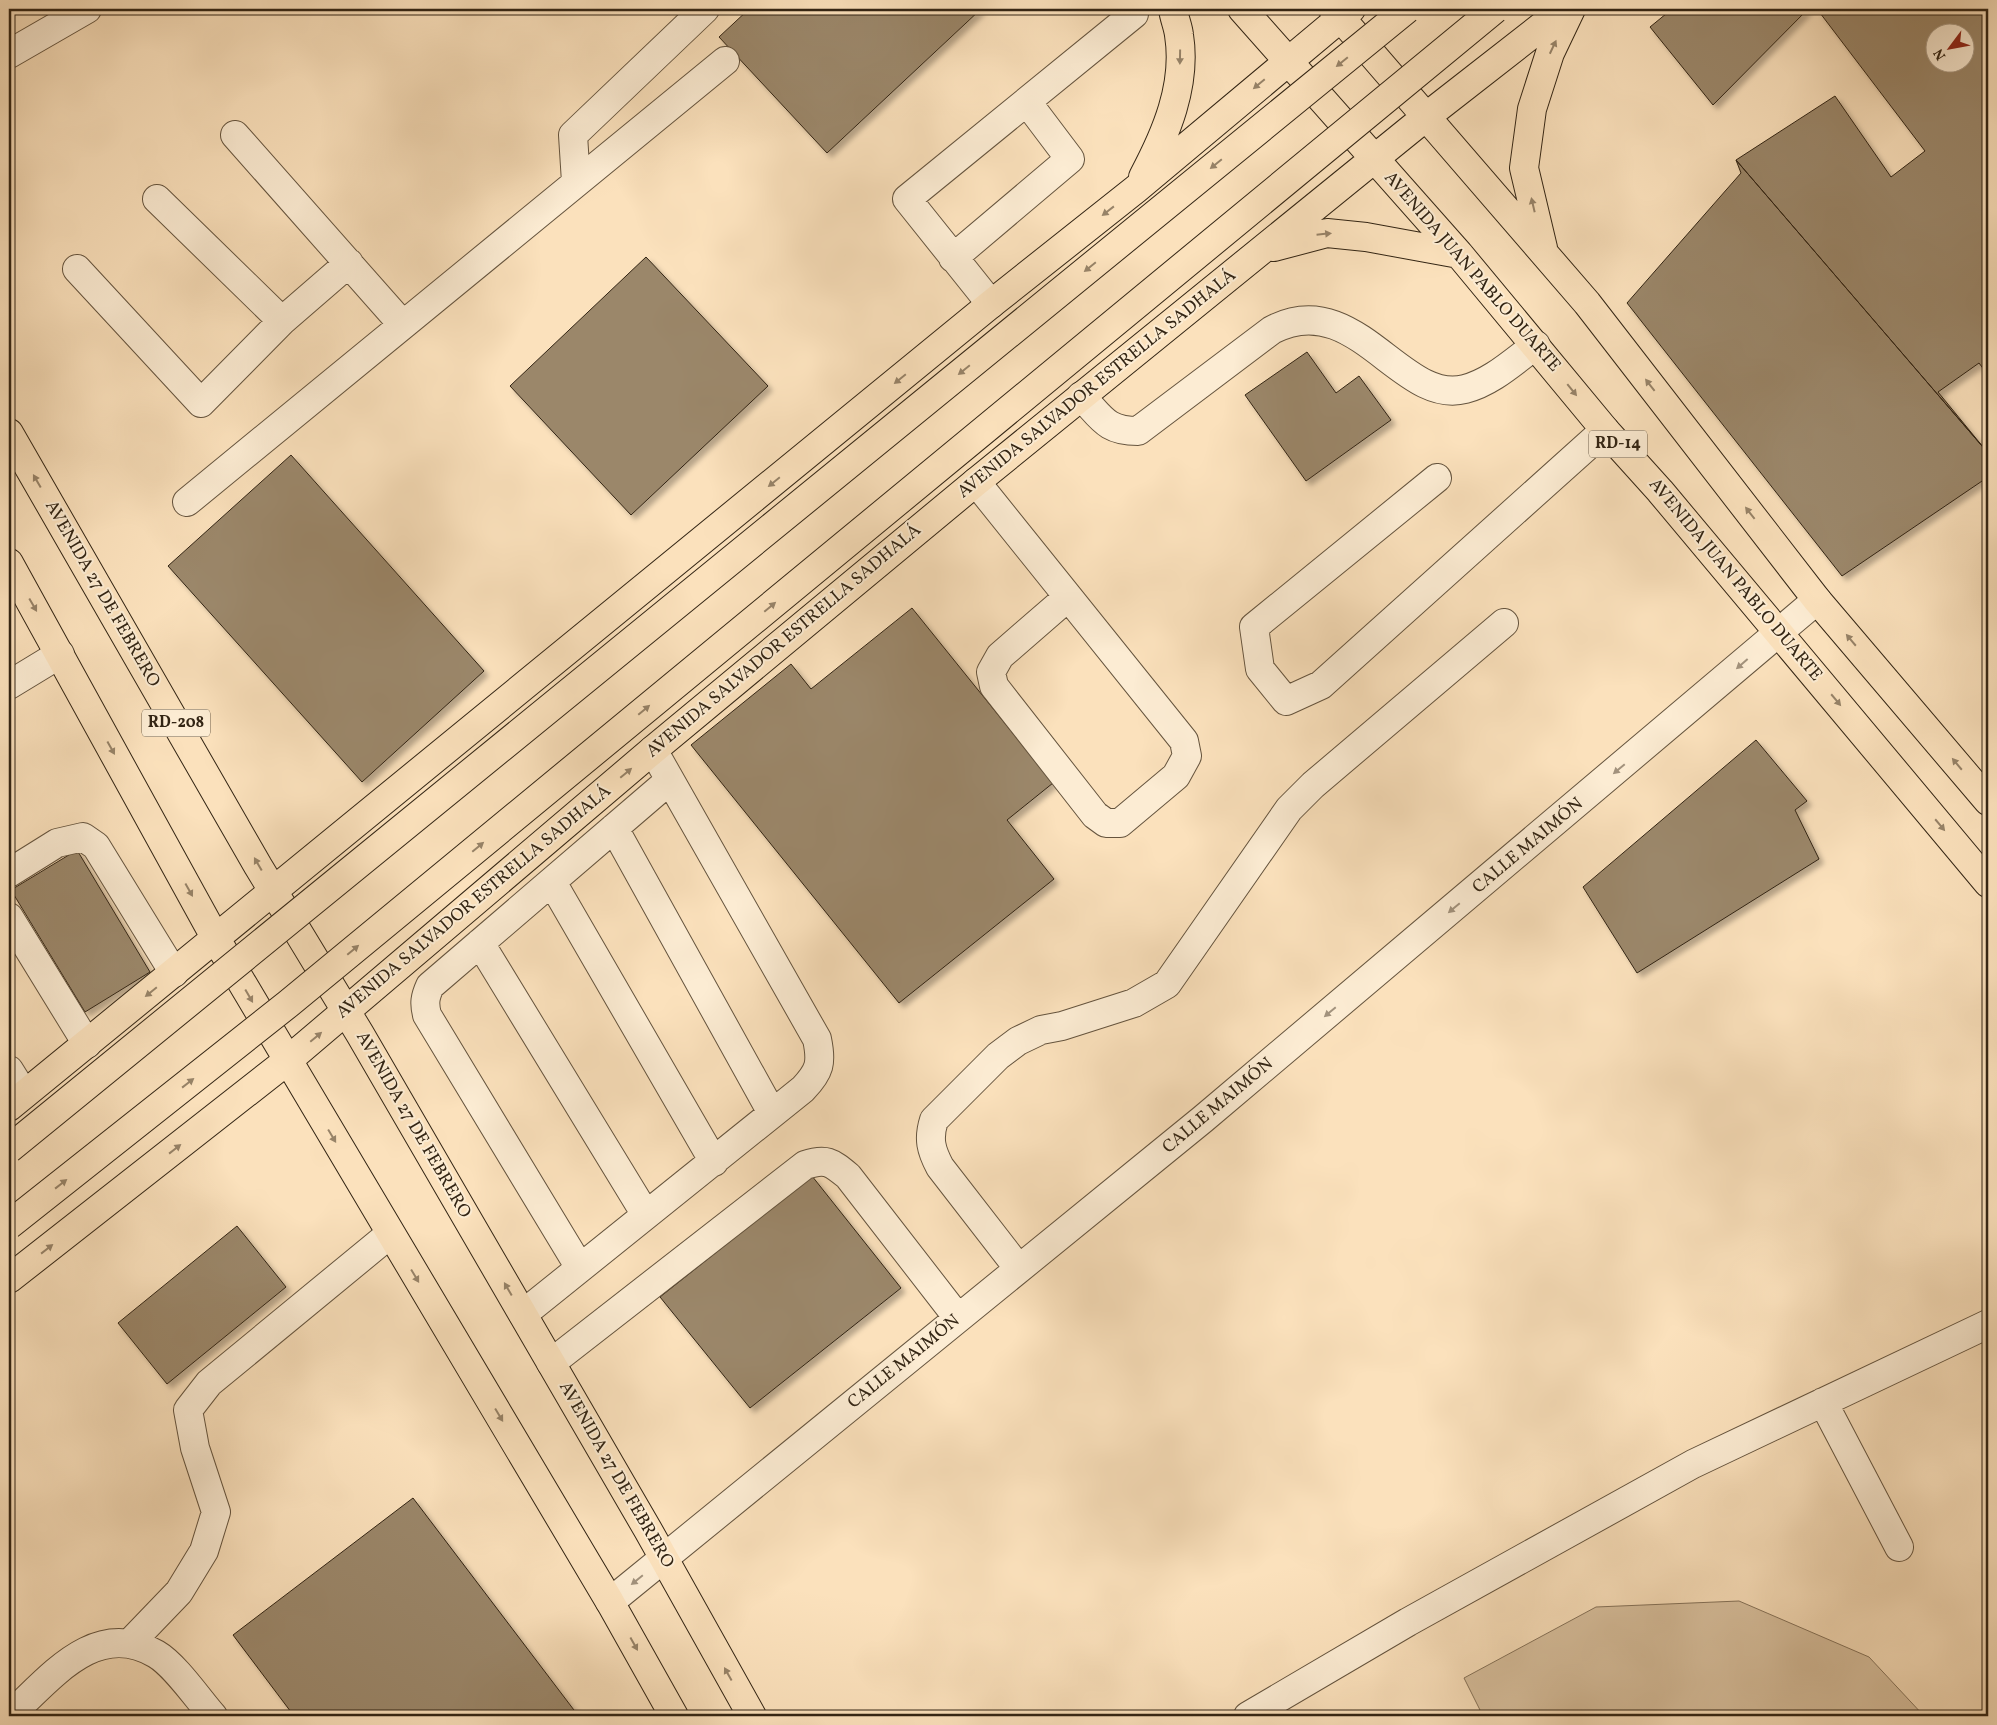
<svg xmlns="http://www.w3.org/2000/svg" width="1997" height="1725" viewBox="0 0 1997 1725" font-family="Vollkorn,serif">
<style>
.green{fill:#d9c19f;stroke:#86735a}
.building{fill:#9b876b;stroke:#332514;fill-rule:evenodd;filter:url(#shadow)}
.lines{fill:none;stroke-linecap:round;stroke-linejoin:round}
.minor-casing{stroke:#65543e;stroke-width:30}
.major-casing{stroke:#332514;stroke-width:30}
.minor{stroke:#fcecd3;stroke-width:28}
.major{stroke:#fbe1bc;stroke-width:28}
.highway-bridge-casing{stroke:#332514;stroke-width:30;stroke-linecap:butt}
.highway-bridge{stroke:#fbe1bc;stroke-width:28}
.oneway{fill:#978368}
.oneway2{fill:#a2927d}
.labels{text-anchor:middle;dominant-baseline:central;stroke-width:4;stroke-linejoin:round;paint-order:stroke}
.shield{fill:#fcecd3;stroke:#6f614d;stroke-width:1}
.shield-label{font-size:16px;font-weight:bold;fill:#332514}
.street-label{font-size:18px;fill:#332514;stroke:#fcecd3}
</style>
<defs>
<filter id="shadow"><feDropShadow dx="4.5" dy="4.5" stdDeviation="2.5" flood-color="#0004"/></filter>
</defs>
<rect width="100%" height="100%" fill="#fbe1bc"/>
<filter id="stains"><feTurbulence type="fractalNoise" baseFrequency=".004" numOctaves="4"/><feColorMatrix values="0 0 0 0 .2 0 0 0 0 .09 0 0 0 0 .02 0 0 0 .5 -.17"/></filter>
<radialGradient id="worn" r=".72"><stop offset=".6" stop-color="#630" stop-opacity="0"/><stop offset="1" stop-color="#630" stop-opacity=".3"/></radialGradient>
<path class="green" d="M 1739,1601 L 1869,1657 L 1924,1716 L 1483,1716 L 1464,1678 L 1596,1607 Z"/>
<path class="building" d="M 749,9 L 981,9 L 827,153 L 719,37 Z
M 1672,9 L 1808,9 L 1713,105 L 1650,27 Z
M 1817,9 L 1988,9 L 1988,375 L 1979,363 L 1938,392 L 1988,453 L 1736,160 L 1835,96 L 1891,177 L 1925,151 ZM 1934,32 L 1964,32 L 1964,62 L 1934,62 Z
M 1736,160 L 1988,453 L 1988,477 L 1842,576 L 1627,303 L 1741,173 Z
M 646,257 L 768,386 L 631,515 L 510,386 Z
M 1307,352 L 1336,393 L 1359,376 L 1391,420 L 1306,481 L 1245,395 Z
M 291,455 L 484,671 L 362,782 L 168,566 Z
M 912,608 L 1053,783 L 1007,820 L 1054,879 L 899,1003 L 691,745 L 791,664 L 811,689 Z
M 1756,740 L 1807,801 L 1795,810 L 1819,859 L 1637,973 L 1583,887 Z
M 77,850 L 150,972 L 85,1012 L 11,890 Z
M 812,1176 L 901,1288 L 750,1408 L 660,1297 Z
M 237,1226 L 286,1287 L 167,1384 L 118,1323 Z
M 413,1498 L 577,1714 L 574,1716 L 294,1716 L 233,1635 Z"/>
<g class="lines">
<g class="minor-casing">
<path id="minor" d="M 9,54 L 87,9
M 235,135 L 403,325
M 576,182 L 573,135 L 705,9
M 157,199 L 282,321
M 953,258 L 1070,159 L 1027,102
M 77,269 L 201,403 L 282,321 L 349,263
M 991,304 L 907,199 L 1134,14 L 1129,9
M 1081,396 C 1102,418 1106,431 1138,431 L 1272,330 C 1355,286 1401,406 1465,389 C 1492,382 1514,361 1536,345
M 1437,478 L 1254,627 L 1260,669 L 1286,701 L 1321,685 L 1605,430
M 976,482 L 1184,741 L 1187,756 L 1176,776 L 1120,823 L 1106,823 L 1095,815 L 994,686 L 991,672 L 1000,656 L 1068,597
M 187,502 L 725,61
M 9,685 L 60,654
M 614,828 L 772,1113
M 9,873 L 57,843 L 83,837 L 96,846 L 174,973
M 552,882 L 714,1162
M 9,917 L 87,1044
M 480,943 L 646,1215
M 9,1070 L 24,1094
M 580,1268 L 427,1015 C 424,1003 425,997 430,986 L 670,780
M 1019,1269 L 940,1167 C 931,1150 928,1139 934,1120 L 998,1056 L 1018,1041 L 1041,1030 L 1062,1026 L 1134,1003 L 1167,984 L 1289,809 L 1313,785 L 1504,623
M 523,1314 L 803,1089 C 820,1071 822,1063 817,1039 L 653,750
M 551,1363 L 805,1165 C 826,1158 831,1162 848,1176 L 958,1318
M 1823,1402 L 1899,1547
M 610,1602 L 1203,1119 L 1817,600
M 130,1643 L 179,1592 L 204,1551 L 216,1512 L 195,1448 L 188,1410 L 209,1383 L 390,1234
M 9,1716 C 50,1679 95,1618 156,1654 C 175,1665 198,1699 213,1716
M 1248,1716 L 1408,1622 L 1693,1464 L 1988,1324"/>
</g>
<g class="major-casing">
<path id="major" d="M 1242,9 L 1459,254 L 1605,430 L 1660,491 L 1988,883
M 1333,9 L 1587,303 L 1817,600 L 1988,801
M 1143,177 C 1166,134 1187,85 1179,35 C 1178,26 1174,18 1173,9
M 1274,247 L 1327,233 L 1366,237 L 1459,254
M 1543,248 L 1524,168 L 1532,109 L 1550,53 L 1571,9
M 9,433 L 258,866 L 360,1034 L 648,1530 L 752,1716
M 9,563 L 216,939 L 610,1602 L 674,1716
M 9,1107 L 991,304 L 1136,189 L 1351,9
M 9,1279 L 287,1061 L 653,750 L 976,482 L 1427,116 L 1564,9"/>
</g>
<use href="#minor" class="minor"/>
<use href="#major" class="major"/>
<g class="highway-bridge-casing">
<path id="highway-bridge" d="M 9,1149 L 1407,9
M 9,1225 L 288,1004 L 1495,9"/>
</g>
<use href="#highway-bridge" class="highway-bridge"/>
</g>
<defs><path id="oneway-solid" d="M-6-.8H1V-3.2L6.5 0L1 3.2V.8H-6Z" transform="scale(1.25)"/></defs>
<g class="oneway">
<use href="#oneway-solid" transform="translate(1553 47) rotate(-65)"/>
<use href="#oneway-solid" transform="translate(1180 57) rotate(91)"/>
<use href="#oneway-solid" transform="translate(1342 62) rotate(141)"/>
<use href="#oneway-solid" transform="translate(1259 84) rotate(140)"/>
<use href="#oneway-solid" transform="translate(1216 164) rotate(141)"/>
<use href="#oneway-solid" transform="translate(1533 205) rotate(-103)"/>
<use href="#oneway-solid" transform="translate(1108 211) rotate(142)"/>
<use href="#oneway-solid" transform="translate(1324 234) rotate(-6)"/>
<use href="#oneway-solid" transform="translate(1090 267) rotate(141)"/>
<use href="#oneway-solid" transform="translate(964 370) rotate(141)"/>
<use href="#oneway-solid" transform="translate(900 379) rotate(141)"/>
<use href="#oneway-solid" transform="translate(1650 385) rotate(-128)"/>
<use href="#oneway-solid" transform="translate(1572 390) rotate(51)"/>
<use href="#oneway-solid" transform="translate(37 481) rotate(-120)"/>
<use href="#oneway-solid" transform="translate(774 482) rotate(141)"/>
<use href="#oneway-solid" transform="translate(1750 513) rotate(-128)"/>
<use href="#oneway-solid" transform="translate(33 605) rotate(60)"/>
<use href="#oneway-solid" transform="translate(770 607) rotate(-40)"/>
<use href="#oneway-solid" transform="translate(1851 640) rotate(-130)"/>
<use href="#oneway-solid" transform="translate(1836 700) rotate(50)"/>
<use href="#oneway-solid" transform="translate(644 710) rotate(-40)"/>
<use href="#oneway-solid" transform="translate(111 748) rotate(61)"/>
<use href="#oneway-solid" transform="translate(1957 764) rotate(-130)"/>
<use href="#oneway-solid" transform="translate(626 773) rotate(-40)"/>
<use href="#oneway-solid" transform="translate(1940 825) rotate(50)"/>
<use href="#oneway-solid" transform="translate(478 847) rotate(-40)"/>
<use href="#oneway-solid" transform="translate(258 864) rotate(-120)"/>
<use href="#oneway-solid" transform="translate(189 890) rotate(61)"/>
<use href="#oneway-solid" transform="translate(353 950) rotate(-40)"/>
<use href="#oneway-solid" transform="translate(151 992) rotate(141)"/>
<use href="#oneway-solid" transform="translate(249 996) rotate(60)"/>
<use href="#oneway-solid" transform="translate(316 1037) rotate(-40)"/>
<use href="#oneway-solid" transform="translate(188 1083) rotate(-38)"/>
<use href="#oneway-solid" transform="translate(332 1136) rotate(59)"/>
<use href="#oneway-solid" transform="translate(175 1149) rotate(-38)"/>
<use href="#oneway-solid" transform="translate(61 1184) rotate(-38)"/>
<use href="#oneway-solid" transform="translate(47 1249) rotate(-38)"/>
<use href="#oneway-solid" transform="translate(415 1276) rotate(59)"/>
<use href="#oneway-solid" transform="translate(508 1289) rotate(-120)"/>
<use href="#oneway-solid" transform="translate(499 1415) rotate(59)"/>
<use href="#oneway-solid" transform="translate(634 1644) rotate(61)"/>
<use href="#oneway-solid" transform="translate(728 1674) rotate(-119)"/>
</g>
<g class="oneway2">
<use href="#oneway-solid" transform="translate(1742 664) rotate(139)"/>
<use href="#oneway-solid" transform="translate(1619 769) rotate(140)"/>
<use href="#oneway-solid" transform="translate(1454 908) rotate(140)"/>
<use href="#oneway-solid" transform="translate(1330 1012) rotate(140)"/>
<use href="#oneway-solid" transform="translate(637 1580) rotate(141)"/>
</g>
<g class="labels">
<g class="shield">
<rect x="1589" y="430.5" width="58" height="27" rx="4"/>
<rect x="142" y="709.5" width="68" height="27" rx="4"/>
</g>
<g class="shield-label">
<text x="1618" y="444">RD-14</text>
<text x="176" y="723">RD-208</text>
</g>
<g class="street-label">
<text transform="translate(1472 272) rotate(49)">AVENIDA JUAN PABLO DUARTE</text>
<text transform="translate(1097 384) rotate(-39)">AVENIDA SALVADOR ESTRELLA SADHALÁ</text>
<text transform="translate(1735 580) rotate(50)">AVENIDA JUAN PABLO DUARTE</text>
<text transform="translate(102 594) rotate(60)">AVENIDA 27 DE FEBRERO</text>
<text transform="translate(784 641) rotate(-40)">AVENIDA SALVADOR ESTRELLA SADHALÁ</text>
<text transform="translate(1528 846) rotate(-40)">CALLE MAIMÓN</text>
<text transform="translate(474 902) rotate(-40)">AVENIDA SALVADOR ESTRELLA SADHALÁ</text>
<text transform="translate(1218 1106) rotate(-40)">CALLE MAIMÓN</text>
<text transform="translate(413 1125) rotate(60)">AVENIDA 27 DE FEBRERO</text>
<text transform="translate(904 1362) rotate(-39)">CALLE MAIMÓN</text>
<text transform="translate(616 1475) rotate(60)">AVENIDA 27 DE FEBRERO</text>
</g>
</g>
<rect width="1997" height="1725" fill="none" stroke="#fbe1bc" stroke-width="30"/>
<rect x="10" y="10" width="1977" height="1705" fill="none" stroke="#332514" stroke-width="2.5"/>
<rect x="15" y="15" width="1967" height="1695" fill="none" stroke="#332514"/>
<g transform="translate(1950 48) rotate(238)"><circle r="24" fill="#fcecd3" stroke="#ac9c87"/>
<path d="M0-4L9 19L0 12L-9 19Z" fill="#8f2418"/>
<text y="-8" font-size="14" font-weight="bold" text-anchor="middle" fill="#332514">N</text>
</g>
<rect width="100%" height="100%" filter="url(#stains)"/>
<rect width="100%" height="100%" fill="url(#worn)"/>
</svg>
